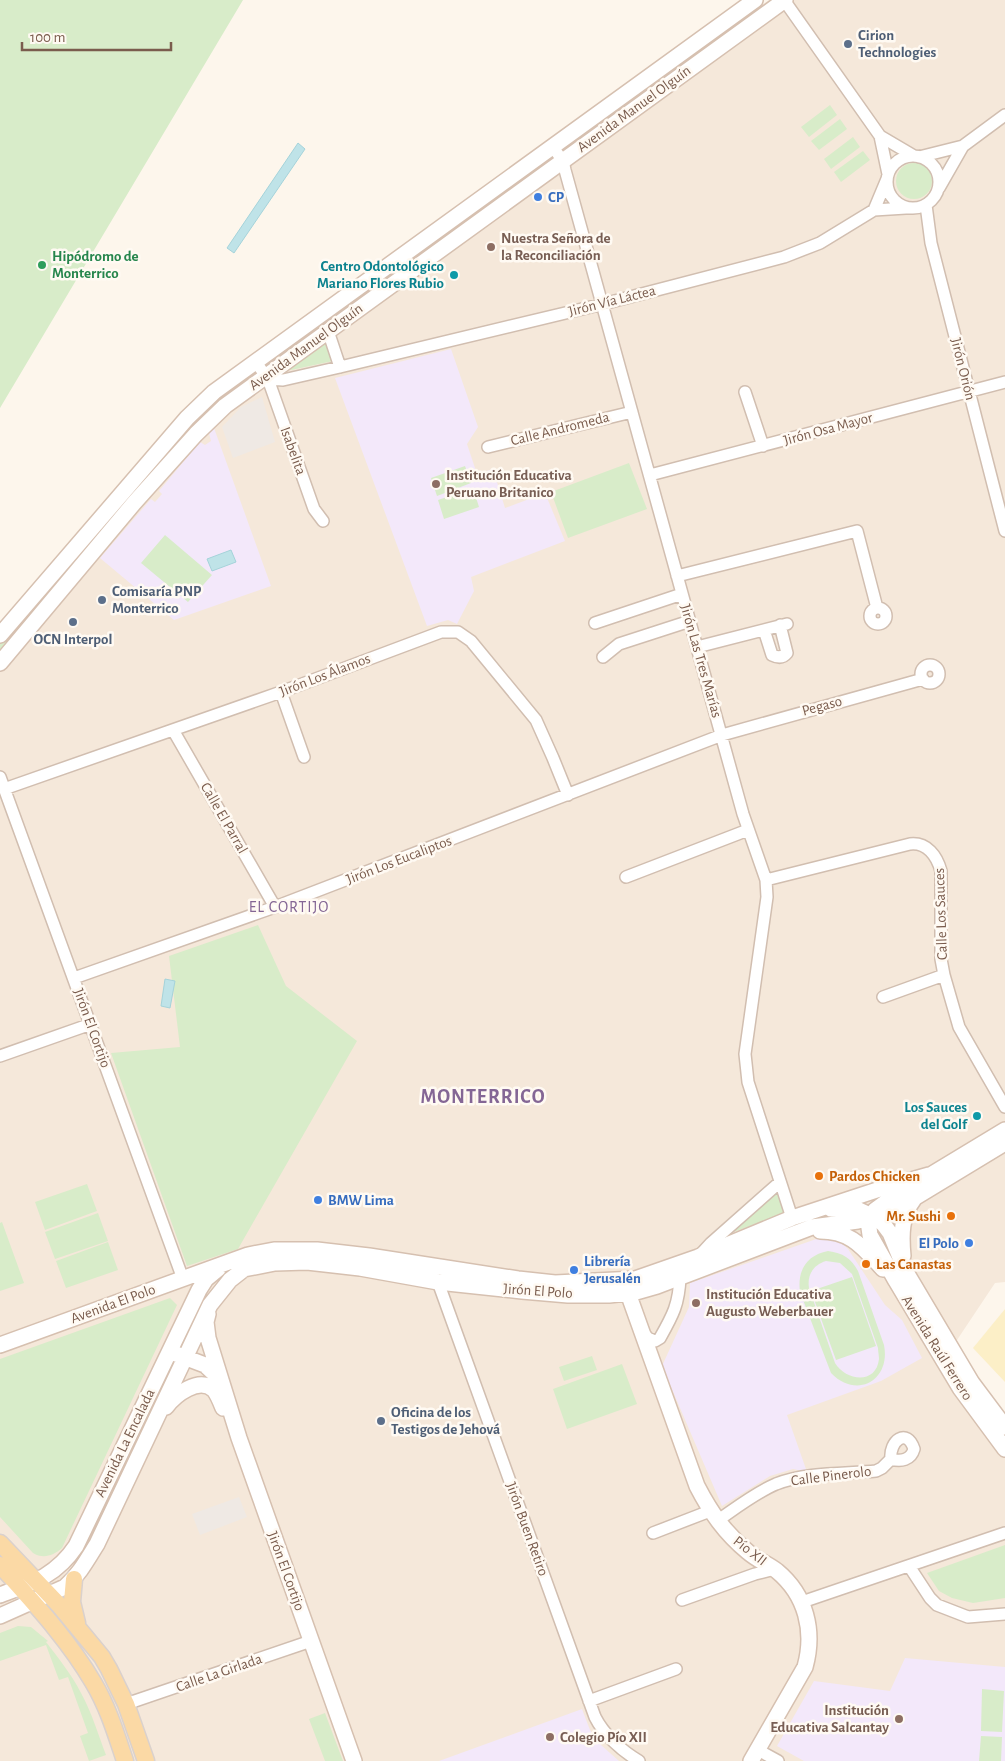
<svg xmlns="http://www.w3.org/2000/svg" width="1005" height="1761" viewBox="0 0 1005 1761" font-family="'Alegreya Sans',sans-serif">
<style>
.residential{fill:#f5e8da}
.industrial{fill:#efe9e4}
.education{fill:#f3e8fa}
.green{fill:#d8ecc9;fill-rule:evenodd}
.sand{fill:#fcefc7}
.water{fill:#bfe3e8;stroke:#a5d3da}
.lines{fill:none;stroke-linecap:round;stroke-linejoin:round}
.street-casing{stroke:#d1beb0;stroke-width:14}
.secondary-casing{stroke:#d6c0b0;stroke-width:18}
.primary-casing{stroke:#dad1cd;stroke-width:19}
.street{stroke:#fff;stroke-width:11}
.secondary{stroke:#fff;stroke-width:15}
.primary{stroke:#fbd9a5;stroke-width:16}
.service-dot{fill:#5c6f8a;stroke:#fffaf3;stroke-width:2}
.shop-dot{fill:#3f7fe0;stroke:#fffaf3;stroke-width:2}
.education-dot{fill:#8d6e63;stroke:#fffaf3;stroke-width:2}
.leisure-dot{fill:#2e9e5b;stroke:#fffaf3;stroke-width:2}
.culture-dot{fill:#0f9aa8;stroke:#fffaf3;stroke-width:2}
.food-dot{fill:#e8710a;stroke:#fffaf3;stroke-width:2}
.labels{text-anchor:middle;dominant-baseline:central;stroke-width:5;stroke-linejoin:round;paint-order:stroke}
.service-label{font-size:15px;font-weight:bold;fill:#4e5e75;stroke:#fffaf3;text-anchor:start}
.street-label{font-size:15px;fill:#7a5c4d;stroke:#fffaf3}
.shop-label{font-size:15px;font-weight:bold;fill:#366cbe;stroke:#fffaf3;text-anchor:start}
.education-label{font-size:15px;font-weight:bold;fill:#785e54;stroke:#fffaf3;text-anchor:start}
.leisure-label{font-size:15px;font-weight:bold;fill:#27864d;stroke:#fffaf3;text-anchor:start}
.culture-label{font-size:15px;font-weight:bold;fill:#0d838f;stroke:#fffaf3;text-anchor:end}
.food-label{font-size:15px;font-weight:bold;fill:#c56008;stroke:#fffaf3;text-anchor:start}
.neighbourhood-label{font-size:16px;letter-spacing:1px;fill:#846695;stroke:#fffaf3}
.district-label{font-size:20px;font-weight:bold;letter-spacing:1px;fill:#846695;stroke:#fffaf3}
</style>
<rect width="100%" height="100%" fill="#fdf6ec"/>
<path class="residential" d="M 769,0 L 1005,0 L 1005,1282 L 995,1283 L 955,1343 L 1005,1416 L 1005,1761 L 0,1761 L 0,646 L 193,422 L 236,386 Z"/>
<path class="industrial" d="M 262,397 L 275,442 L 233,458 L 222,427 L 241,407 Z
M 239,1497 L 247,1517 L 200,1535 L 192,1514 Z"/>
<path class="education" d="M 451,349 L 478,427 L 467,444 L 477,474 L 493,469 L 505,508 L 545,493 L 565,541 L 471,577 L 474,591 L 457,624 L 448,620 L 427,626 L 335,378 Z
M 214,428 L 271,586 L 174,620 L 100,558 L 151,499 L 155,502 L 162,494 L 159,491 L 200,442 L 205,445 L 211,441 L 209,433 Z
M 822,1237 L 838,1240 L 848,1249 L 885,1305 L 902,1320 L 922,1358 L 881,1381 L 787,1415 L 807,1472 L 793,1469 L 770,1476 L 722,1506 L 662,1366 L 689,1307 L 690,1283 Z
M 905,1658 L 1005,1667 L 1005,1761 L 804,1761 L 777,1746 L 814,1681 L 890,1691 Z
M 582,1709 L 590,1730 L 601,1745 L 619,1761 L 439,1761 Z"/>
<path class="green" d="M 0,0 L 243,0 L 0,408 Z
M 830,105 L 837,115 L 809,137 L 801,127 Z
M 840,119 L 847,129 L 819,150 L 811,141 Z
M 853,137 L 860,147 L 831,169 L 824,159 Z
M 863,151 L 870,160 L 841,182 L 834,172 Z
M 548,153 L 553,162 L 281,359 L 277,352 Z
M896 181a18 18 0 1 1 36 0a18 18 0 1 1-36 0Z
M 326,341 L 333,361 L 291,370 L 288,369 Z
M 252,370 L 254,373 L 252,380 L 136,492 L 131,489 L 192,418 Z
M 629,463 L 647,509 L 568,538 L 551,492 Z
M 465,466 L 471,483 L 437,496 L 431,478 Z
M 473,488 L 479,507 L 444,519 L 438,500 Z
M 120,500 L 127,504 L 0,655 L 0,640 Z
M 165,535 L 212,575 L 188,602 L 141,563 Z
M 258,925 L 286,986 L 357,1041 L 238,1249 L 187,1266 L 111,1053 L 180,1047 L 169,956 Z
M 87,1184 L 97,1211 L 45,1230 L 35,1202 Z
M 778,1190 L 785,1213 L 725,1235 Z
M 98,1213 L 108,1241 L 55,1259 L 45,1232 Z
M 2,1222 L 24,1283 L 0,1291 L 0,1223 Z
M 108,1242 L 118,1270 L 66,1288 L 56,1261 Z
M 828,1251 C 843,1253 851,1258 858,1271 L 884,1345 C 891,1380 857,1400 831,1373 L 800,1292 C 797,1270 807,1255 828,1251 ZM 826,1261 L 840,1263 L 852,1274 L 878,1348 C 878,1351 879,1356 879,1359 C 876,1385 846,1381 835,1363 L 809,1288 C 807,1275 813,1265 826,1261 Z
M 852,1277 L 876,1346 L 836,1360 L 811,1291 Z
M 170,1298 L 177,1305 L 62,1548 C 53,1556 43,1559 33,1553 L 0,1517 L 0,1359 Z
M 592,1356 L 597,1370 L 564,1381 L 559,1367 Z
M 622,1364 L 637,1404 L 567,1429 L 553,1389 Z
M 1005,1545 L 1005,1598 L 973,1603 L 952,1598 L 939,1591 L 927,1573 Z
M 18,1626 L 31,1627 L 48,1641 L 46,1642 C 59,1659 72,1675 81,1693 C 92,1713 98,1734 106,1755 L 89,1761 L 80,1736 L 88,1733 L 68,1677 L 59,1680 L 46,1645 L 0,1661 L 0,1633 Z
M 982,1689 L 1004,1691 L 1002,1732 L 981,1731 Z
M 325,1713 L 343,1761 L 325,1761 L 309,1719 Z
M 981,1736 L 1002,1737 L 1001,1761 L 979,1761 Z"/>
<path class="sand" d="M 1005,1309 L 1005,1382 L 973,1348 Z"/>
<path class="water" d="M 298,143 L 305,149 L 234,253 L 227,248 Z
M 231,550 L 236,562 L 212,571 L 207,559 Z
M 165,979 L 175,981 L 170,1008 L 161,1006 Z"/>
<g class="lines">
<g class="street-casing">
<path id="street" d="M 784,0 L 880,136 L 914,156
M 880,136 L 888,174
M 552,146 L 563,161 L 565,170 L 743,814 L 766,880 L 767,897 L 745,1054 L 748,1082 L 792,1218
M887 182a26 26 0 1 1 52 0a26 26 0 1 1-52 0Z
M 919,157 L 963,146 L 1005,115
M 939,188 L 963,146
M 926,205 L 931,243 L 1005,531
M 874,210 L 887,179
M 328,331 L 340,367
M 255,361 L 268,379 L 283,380 L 340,367 L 603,304 L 784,257 L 820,243 L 874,210 L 906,208
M 268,379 L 314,509 L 323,521
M 745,392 L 763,446
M 488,447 L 632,412
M 650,475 L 1005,382
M 677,576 L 857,531 L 877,608
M870 616a8 8 0 1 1 16 0a8 8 0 1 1-16 0Z
M 595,623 L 682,594
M 764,630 L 772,655 C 778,658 783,658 787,653 L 780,625
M 697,647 L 787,624
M 603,657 L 619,644 L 690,621
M921 674a9 9 0 1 1 18 0a9 9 0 1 1-18 0Z
M 281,692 L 304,757
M 173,730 L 275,907
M 0,777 L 183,1279
M 4,789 L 281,692 L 441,632 L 458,632 L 471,641 L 536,720 L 553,758 L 568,795
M 626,877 L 748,830
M 766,880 L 910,844 C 927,842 937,856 941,871 L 941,959 L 944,975 L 959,1027 L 1005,1107
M 74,978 L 275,907 L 722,735 L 923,679
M 883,997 L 944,975
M 0,1056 L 91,1024
M 700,1255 L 711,1243 L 780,1182
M 438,1282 L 595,1717 C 604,1735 622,1751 639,1761
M 641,1331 L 648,1338 L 655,1341 L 660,1338 C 673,1315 679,1304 680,1277
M 717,1521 C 736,1508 755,1493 776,1484 C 807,1472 844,1474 876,1471 L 882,1468 L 891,1459 C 889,1441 907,1427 914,1449 C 911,1460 901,1462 891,1459
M 653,1533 L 710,1511
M 909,1566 L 930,1598 L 937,1605 L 968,1617 L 1005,1614
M 682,1600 L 755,1574 L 775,1569
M 802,1602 L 1005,1533
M 589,1701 L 676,1669
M 126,1704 L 311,1641
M 758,1750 L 778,1761"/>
</g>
<g class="secondary-casing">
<path id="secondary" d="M 0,635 L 187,418 L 214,392 L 755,0
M 0,663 L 134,503 L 196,434 L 225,406 L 785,0
M 1005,1130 L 886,1202 L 875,1210 L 868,1221 L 870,1235 L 896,1281 L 960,1388 L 1005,1449
M 831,1209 L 845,1208 L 859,1210 L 878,1219 L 884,1225 L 890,1233 L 906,1272 L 972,1383 L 1005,1427
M 820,1231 C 852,1231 863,1248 883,1269
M 903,1256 C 901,1235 901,1216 914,1199
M 628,1293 L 697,1486 C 711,1513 725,1533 748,1552 C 757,1560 768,1564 777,1571 C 806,1595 815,1631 805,1667 L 751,1761
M 208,1314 L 206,1322 L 208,1338 L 239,1438 L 354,1761
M 0,1345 L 248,1255 L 274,1250 L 317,1250 L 369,1256 L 518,1279 L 555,1283 L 635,1279 L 698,1257 L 792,1218 L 880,1189 L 929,1175
M 176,1354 L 205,1365 L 220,1379
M 166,1407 C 175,1395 199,1376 214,1390 C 218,1395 221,1403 223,1408
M 0,1595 C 32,1583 56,1576 76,1546 L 199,1290 L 206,1279 L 218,1269
M 0,1616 L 65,1587 C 79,1575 87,1560 97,1544 L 210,1305 L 230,1280 L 244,1269 L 275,1263 L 307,1262 L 360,1268 L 438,1282 L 522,1291 L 568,1295 L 609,1295 L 636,1292 L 657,1286 L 812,1227 L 858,1221 L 901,1206 L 1005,1143"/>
</g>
<g class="primary-casing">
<path id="primary" d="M 0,1543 L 59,1605 L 102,1657 L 109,1669 L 126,1704 L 146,1761
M 0,1565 C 33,1602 68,1639 93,1682 C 108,1707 116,1734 125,1761
M 74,1579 L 72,1602 L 77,1623"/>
</g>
<use href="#street" class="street"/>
<use href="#secondary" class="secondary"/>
<use href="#primary" class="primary"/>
</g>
<g class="service-dot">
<circle cx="848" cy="44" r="5"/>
<circle cx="102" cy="600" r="5"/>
<circle cx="73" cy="622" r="5"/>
<circle cx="381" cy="1421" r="5"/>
</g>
<g class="shop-dot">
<circle cx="538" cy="197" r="5"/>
<circle cx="318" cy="1200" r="5"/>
<circle cx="969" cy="1243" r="5"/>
<circle cx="574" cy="1270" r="5"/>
</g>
<g class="education-dot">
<circle cx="491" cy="247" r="5"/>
<circle cx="436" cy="484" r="5"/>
<circle cx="696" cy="1303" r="5"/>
<circle cx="899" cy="1719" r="5"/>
<circle cx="550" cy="1737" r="5"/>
</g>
<circle class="leisure-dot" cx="42" cy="265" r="5"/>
<g class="culture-dot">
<circle cx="454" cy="275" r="5"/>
<circle cx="977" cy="1116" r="5"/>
</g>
<g class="food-dot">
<circle cx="819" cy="1176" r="5"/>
<circle cx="951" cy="1216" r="5"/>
<circle cx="866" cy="1264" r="5"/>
</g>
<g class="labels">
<g class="service-label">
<text x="858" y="35">Cirion<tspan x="858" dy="17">Technologies</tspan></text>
<text x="112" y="591">Comisaría PNP<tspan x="112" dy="17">Monterrico</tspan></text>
<text x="73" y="639" text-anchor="middle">OCN Interpol</text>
<text x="391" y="1412">Oficina de los<tspan x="391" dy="17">Testigos de Jehová</tspan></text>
</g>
<g class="street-label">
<text transform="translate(634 109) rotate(-36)">Avenida Manuel Olguín</text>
<text transform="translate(612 301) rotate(-14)">Jirón Vía Láctea</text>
<text transform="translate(306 347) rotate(-36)">Avenida Manuel Olguín</text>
<text transform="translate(963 369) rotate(76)">Jirón Orión</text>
<text transform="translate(560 429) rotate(-14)">Calle Andromeda</text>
<text transform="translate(828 429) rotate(-15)">Jirón Osa Mayor</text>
<text transform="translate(293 451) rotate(70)">Isabelita</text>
<text transform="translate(701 661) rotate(74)">Jirón Las Tres Marías</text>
<text transform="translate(325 675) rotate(-21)">Jirón Los Álamos</text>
<text transform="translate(822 706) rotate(-15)">Pegaso</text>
<text transform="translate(224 818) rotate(60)">Calle El Parral</text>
<text transform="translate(399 860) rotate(-21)">Jirón Los Eucaliptos</text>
<text transform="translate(941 914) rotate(-92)">Calle Los Sauces</text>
<text transform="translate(92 1028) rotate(70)">Jirón El Cortijo</text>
<text transform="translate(538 1291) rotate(4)">Jirón El Polo</text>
<text transform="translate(113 1304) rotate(-20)">Avenida El Polo</text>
<text transform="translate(937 1348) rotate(58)">Avenida Raúl Ferrero</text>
<text transform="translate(125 1443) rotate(-64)">Avenida La Encalada</text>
<text transform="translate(831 1476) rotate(-7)">Calle Pinerolo</text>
<text transform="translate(527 1529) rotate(70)">Jirón Buen Retiro</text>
<text transform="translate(750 1551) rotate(38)">Pío XII</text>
<text transform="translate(286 1571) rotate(70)">Jirón El Cortijo</text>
<text transform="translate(219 1673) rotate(-19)">Calle La Girlada</text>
</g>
<g class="shop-label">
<text x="548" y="197">CP</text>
<text x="328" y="1200">BMW Lima</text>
<text x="959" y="1243" text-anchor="end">El Polo</text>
<text x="584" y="1261">Librería<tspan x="584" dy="17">Jerusalén</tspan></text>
</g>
<g class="education-label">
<text x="501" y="238">Nuestra Señora de<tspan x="501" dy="17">la Reconciliación</tspan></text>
<text x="446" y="475">Institución Educativa<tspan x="446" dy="17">Peruano Britanico</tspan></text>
<text x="706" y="1294">Institución Educativa<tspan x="706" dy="17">Augusto Weberbauer</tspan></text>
<text x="889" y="1710" text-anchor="end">Institución<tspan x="889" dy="17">Educativa Salcantay</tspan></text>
<text x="560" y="1737">Colegio Pío XII</text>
</g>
<g class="leisure-label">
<text x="52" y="256">Hipódromo de<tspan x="52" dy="17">Monterrico</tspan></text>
</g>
<g class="culture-label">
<text x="444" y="266">Centro Odontológico<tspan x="444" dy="17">Mariano Flores Rubio</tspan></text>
<text x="967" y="1107">Los Sauces<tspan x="967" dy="17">del Golf</tspan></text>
</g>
<g class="food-label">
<text x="829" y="1176">Pardos Chicken</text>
<text x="941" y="1216" text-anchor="end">Mr. Sushi</text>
<text x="876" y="1264">Las Canastas</text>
</g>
<g class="neighbourhood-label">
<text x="289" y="907">EL CORTIJO</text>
</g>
<g class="district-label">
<text x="483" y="1097">MONTERRICO</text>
</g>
</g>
<path d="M22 42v8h149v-8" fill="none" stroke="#7a5c4d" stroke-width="2.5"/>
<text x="30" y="42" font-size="15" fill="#7a5c4d" stroke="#fffaf3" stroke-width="4" paint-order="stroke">100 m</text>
</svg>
